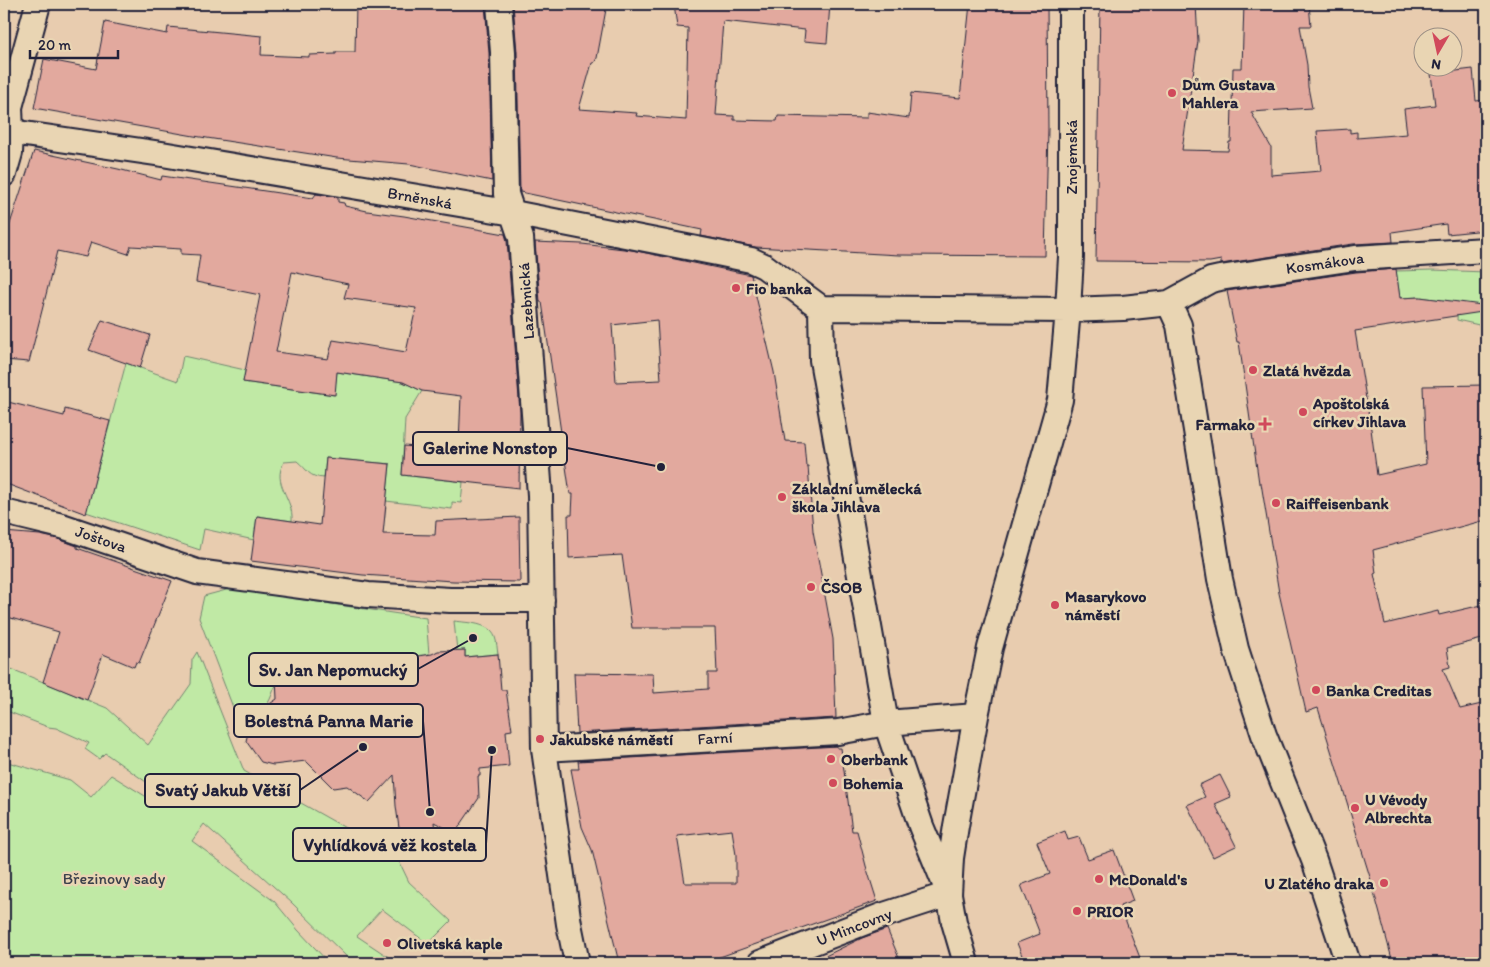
<svg xmlns="http://www.w3.org/2000/svg" width="1490" height="967" viewBox="0 0 1490 967" font-family="Itim,sans-serif">
<style>
.green{fill:#c0e9a5;stroke:#718670}
.building{fill:#e2a99e;stroke:#22223b;fill-rule:evenodd}
.lines{fill:none;stroke-linecap:round;stroke-linejoin:round}
.street-casing{stroke:#22223b;stroke-width:28}
.street{stroke:#e9d5b3;stroke-width:24}
.poi-dot{fill:#d1495b;stroke:#e9d5b3;stroke-width:2}
.labels{text-anchor:middle;dominant-baseline:central;stroke-width:5;stroke-linejoin:round;paint-order:stroke}
.poi-label{font-size:16px;font-weight:bold;fill:#22223b;stroke:#e9d5b3;text-anchor:start}
.street-label{font-size:16px;fill:#22223b;stroke:#e9d5b3}
.park-label{font-size:16px;fill:#3a404b;stroke:#e9d5b3}
.leader{fill:none;stroke:#22223b;stroke-width:2}
.callout-dot{fill:#22223b;stroke:#e9d5b3;stroke-width:2}
.callout{fill:#e9d5b3;stroke:#22223b;stroke-width:2}
.callout-label{font-size:18px;text-anchor:middle;font-weight:bold;fill:#22223b}
</style>
<rect width="100%" height="100%" fill="#e8ccaf"/>
<filter id="ink" filterUnits="userSpaceOnUse"><feTurbulence type="fractalNoise" baseFrequency=".02" numOctaves="2"/><feDisplacementMap in="SourceGraphic" scale="10" xChannelSelector="R" yChannelSelector="G"/><feConvolveMatrix kernelMatrix="1 2 1 2 8 2 1 2 1" color-interpolation-filters="sRGB"/></filter>
<g filter="url(#ink)">
<path class="green" d="M 1432,270 L 1486,272 L 1486,335 L 1480,334 L 1479,325 L 1457,320 L 1458,302 L 1420,297 L 1400,298 L 1396,271 Z
M 183,356 L 245,370 L 243,382 L 334,395 L 337,372 L 403,382 L 422,391 L 405,419 L 402,475 L 463,482 L 461,503 L 452,502 L 452,509 L 386,501 L 390,464 L 326,458 L 324,478 C 308,477 308,470 297,461 L 284,462 C 271,484 294,498 292,521 L 257,516 L 254,540 L 204,529 L 200,550 L 86,512 L 126,363 L 178,381 Z
M 230,589 L 426,618 L 429,654 L 388,660 L 356,661 L 335,669 L 284,677 C 272,684 274,697 265,707 C 259,714 254,722 249,730 L 242,731 L 199,618 L 204,596 Z
M 454,621 C 467,623 489,622 495,637 C 497,642 497,649 498,654 L 465,657 L 465,650 L 457,651 Z
M 197,652 L 244,771 L 397,857 L 409,882 L 451,921 L 428,944 L 382,909 L 357,936 L 390,958 L 389,960 L 393,963 L 353,963 L 292,903 L 204,824 L 192,841 L 274,901 L 298,930 L 329,963 L 4,963 L 4,761 L 70,780 L 91,797 L 111,775 L 150,799 L 159,787 L 156,786 L 152,793 L 146,789 L 149,784 L 105,753 L 99,759 L 85,749 L 89,743 L 56,728 L 48,727 L 4,710 L 4,666 L 107,708 L 148,745 L 191,684 L 192,660 Z"/>
<path class="building" d="M 356,4 L 485,4 L 489,53 L 492,181 L 409,164 L 337,158 L 194,136 L 34,108 L 44,59 L 96,69 L 105,22 L 167,34 L 168,27 L 262,36 L 261,55 L 309,57 L 309,55 L 336,54 L 336,52 L 355,52 Z
M 513,4 L 607,4 L 597,58 L 594,63 L 592,63 L 579,109 L 637,113 L 636,116 L 686,120 L 688,28 L 677,27 L 674,4 L 830,4 L 827,43 L 804,41 L 805,30 L 723,21 L 716,115 L 734,116 L 734,120 L 777,121 L 778,116 L 867,118 L 867,112 L 909,118 L 911,93 L 960,98 L 970,4 L 1047,4 L 1048,129 L 1045,256 L 899,255 L 755,247 L 701,236 L 702,230 L 520,192 L 517,52 Z
M 1100,4 L 1196,4 L 1198,41 L 1182,150 L 1228,151 L 1229,142 L 1231,142 L 1233,68 L 1242,68 L 1244,4 L 1309,4 L 1311,26 L 1300,26 L 1307,65 L 1308,87 L 1312,108 L 1251,112 L 1271,147 L 1271,175 L 1321,171 L 1317,131 L 1350,129 L 1350,133 L 1357,132 L 1357,138 L 1407,134 L 1404,109 L 1435,105 L 1431,74 L 1473,69 L 1476,101 L 1484,100 L 1486,125 L 1486,230 L 1447,234 L 1446,224 L 1392,232 L 1393,242 L 1353,244 L 1221,264 L 1221,260 L 1210,262 L 1096,261 Z
M 34,151 L 118,169 L 161,180 L 162,176 L 313,198 L 316,194 L 338,197 L 338,202 L 344,203 L 345,206 L 367,211 L 404,216 L 505,234 L 507,241 L 520,412 L 519,488 L 402,475 L 404,446 L 451,450 L 452,444 L 459,444 L 461,396 L 422,391 L 403,382 L 337,372 L 335,395 L 243,382 L 260,295 L 196,282 L 200,255 L 181,254 L 181,249 L 131,246 L 128,254 L 91,242 L 86,257 L 57,251 L 29,362 L 4,360 L 4,242 ZM 292,272 L 348,284 L 344,298 L 416,308 L 406,352 L 333,340 L 328,359 L 276,352 Z
M 535,242 L 582,244 L 632,250 L 751,275 L 774,372 L 785,441 L 804,442 L 806,466 L 808,466 L 813,531 L 833,639 L 836,718 L 577,733 L 574,673 L 653,674 L 654,693 L 708,689 L 708,673 L 717,673 L 715,628 L 632,628 L 622,555 L 569,558 L 568,515 L 572,515 L 573,494 L 570,494 L 542,302 L 540,302 ZM 657,320 L 661,380 L 616,382 L 612,325 Z
M 1396,269 L 1400,298 L 1420,297 L 1482,305 L 1482,312 L 1355,331 L 1371,429 L 1377,475 L 1426,464 L 1423,386 L 1486,385 L 1486,520 L 1373,550 L 1376,573 L 1374,574 L 1385,624 L 1438,611 L 1439,615 L 1486,604 L 1486,638 L 1447,648 L 1450,667 L 1443,669 L 1460,709 L 1486,703 L 1486,963 L 1393,963 L 1370,877 L 1318,708 L 1306,712 L 1279,593 L 1261,483 L 1259,483 L 1239,342 L 1237,342 L 1227,291 L 1356,272 Z
M 102,320 L 150,335 L 140,368 L 89,350 Z
M 4,401 L 64,416 L 65,409 L 110,421 L 86,514 L 4,483 Z
M 326,458 L 390,464 L 383,534 L 435,535 L 436,521 L 519,517 L 520,582 L 453,581 L 363,575 L 251,561 L 257,516 L 320,525 Z
M 4,532 L 40,535 L 58,539 L 77,546 L 77,548 L 172,581 L 139,663 L 136,662 L 134,667 L 103,654 L 87,700 L 43,682 L 59,632 L 4,616 Z
M 465,650 L 465,657 L 498,654 L 501,690 L 506,690 L 512,730 L 506,731 L 509,766 L 480,769 L 480,776 L 478,776 L 479,798 L 455,833 L 434,822 L 436,843 L 420,844 L 399,828 L 396,806 L 394,775 L 369,802 L 347,786 L 333,788 L 306,761 L 273,765 L 261,762 L 246,741 L 252,716 L 277,699 L 276,678 L 303,673 L 348,669 L 355,659 L 365,664 L 432,654 L 438,651 Z
M 837,746 L 837,748 L 841,748 L 852,831 L 857,831 L 866,866 L 877,901 L 703,963 L 619,963 L 592,850 L 582,827 L 571,769 L 579,769 L 578,761 ZM 732,830 L 736,855 L 736,883 L 685,883 L 677,836 Z
M 1220,775 L 1231,797 L 1215,804 L 1236,846 L 1213,857 L 1187,805 L 1205,797 L 1199,785 Z
M 1065,831 L 1068,840 L 1079,837 L 1088,859 L 1114,850 L 1133,901 L 1120,906 L 1142,963 L 1025,963 L 1017,943 L 1040,934 L 1021,885 L 1050,874 L 1037,842 Z
M 887,929 L 901,963 L 811,963 L 862,938 Z"/>
<g class="lines">
<g class="street-casing">
<path id="street" d="M 499,4 L 503,52 L 506,194 L 521,238 L 540,495 L 544,749 L 569,924 L 577,963
M 4,129 L 11,132 L 162,154 L 513,213 L 717,253 L 751,260 L 764,266 L 821,308
M 4,174 L 10,153 L 11,132 L 10,107 L 38,4
M 1169,303 L 1211,280 L 1220,278 L 1355,258 L 1486,250
M 821,308 L 1068,310 L 1123,308 L 1169,303 L 1179,325 L 1220,579 L 1236,649 L 1264,735 L 1314,860 L 1348,963
M 821,308 L 822,360 L 886,723 L 921,826 L 949,894 L 954,922 L 966,963
M 4,512 L 62,526 L 197,572 L 368,595 L 450,600 L 542,600
M 544,749 L 838,732 L 886,723 L 976,716
M 949,894 L 951,858 L 956,826 L 976,716 L 990,648 L 1060,400 L 1068,310 L 1071,257 L 1071,4
M 760,963 L 881,916 L 949,894"/>
</g>
<use href="#street" class="street"/>
</g>
</g>
<g class="poi-dot">
<circle cx="1172" cy="93" r="5"/>
<circle cx="736" cy="288" r="5"/>
<circle cx="1253" cy="370" r="5"/>
<circle cx="1303" cy="412" r="5"/>
<path d="M1262.5 416.5h5v5h5v5h-5v5h-5v-5h-5v-5h5z"/>
<circle cx="782" cy="497" r="5"/>
<circle cx="1276" cy="503" r="5"/>
<circle cx="811" cy="587" r="5"/>
<circle cx="1055" cy="605" r="5"/>
<circle cx="1316" cy="690" r="5"/>
<circle cx="540" cy="739" r="5"/>
<circle cx="831" cy="759" r="5"/>
<circle cx="833" cy="783" r="5"/>
<circle cx="1355" cy="808" r="5"/>
<circle cx="1099" cy="879" r="5"/>
<circle cx="1384" cy="883" r="5"/>
<circle cx="1077" cy="911" r="5"/>
<circle cx="387" cy="943" r="5"/>
</g>
<g class="labels">
<g class="poi-label">
<text x="1182" y="84">Dům Gustava<tspan x="1182" dy="18">Mahlera</tspan></text>
<text x="746" y="288">Fio banka</text>
<text x="1263" y="370">Zlatá hvězda</text>
<text x="1313" y="403">Apoštolská<tspan x="1313" dy="18">církev Jihlava</tspan></text>
<text x="1255" y="424" text-anchor="end">Farmako</text>
<text x="792" y="488">Základní umělecká<tspan x="792" dy="18">škola Jihlava</tspan></text>
<text x="1286" y="503">Raiffeisenbank</text>
<text x="821" y="587">ČSOB</text>
<text x="1065" y="596">Masarykovo<tspan x="1065" dy="18">náměstí</tspan></text>
<text x="1326" y="690">Banka Creditas</text>
<text x="550" y="739">Jakubské náměstí</text>
<text x="841" y="759">Oberbank</text>
<text x="843" y="783">Bohemia</text>
<text x="1365" y="799">U Vévody<tspan x="1365" dy="18">Albrechta</tspan></text>
<text x="1109" y="879">McDonald's</text>
<text x="1374" y="883" text-anchor="end">U Zlatého draka</text>
<text x="1087" y="911">PRIOR</text>
<text x="397" y="943">Olivetská kaple</text>
</g>
<g class="street-label">
<text transform="translate(1071 157) rotate(-90)">Znojemská</text>
<text transform="translate(420 198) rotate(10)">Brněnská</text>
<text transform="translate(1325 263) rotate(-8)">Kosmákova</text>
<text transform="translate(526 301) rotate(-94)">Lazebnická</text>
<text transform="translate(101 539) rotate(19)">Joštova</text>
<text transform="translate(715 738) rotate(-3)">Farní</text>
<text transform="translate(854 927) rotate(-21)">U Mincovny</text>
</g>
<g class="park-label">
<text x="114" y="878">Březinovy sady</text>
</g>
</g>
<path class="leader" d="M661 467L567 448M473 638L418 669M430 812L423 721M363 747L300 790M492 750L486 844"/>
<g class="callout-dot">
<circle cx="661" cy="467" r="5"/>
<circle cx="473" cy="638" r="5"/>
<circle cx="430" cy="812" r="5"/>
<circle cx="363" cy="747" r="5"/>
<circle cx="492" cy="750" r="5"/>
</g>
<g class="callout">
<rect x="413" y="432" width="154" height="33" rx="5"/>
<rect x="249" y="653" width="169" height="33" rx="5"/>
<rect x="234" y="704" width="189" height="33" rx="5"/>
<rect x="145" y="774" width="155" height="33" rx="5"/>
<rect x="293" y="828" width="193" height="33" rx="5"/>
</g>
<g class="callout-label">
<text x="490" y="454">Galerine Nonstop</text>
<text x="333" y="676">Sv. Jan Nepomucký</text>
<text x="329" y="727">Bolestná Panna Marie</text>
<text x="223" y="796">Svatý Jakub Větší</text>
<text x="390" y="851">Vyhlídková věž kostela</text>
</g>
<rect width="1490" height="967" fill="none" stroke="#e9d5b3" stroke-width="20"/>
<rect x="10" y="10" width="1470" height="947" fill="none" stroke="#22223b" stroke-width="2" filter="url(#ink)"/>
<g transform="translate(1438 52) rotate(189)"><circle r="24" fill="#e9d5b3" stroke="#998d83"/>
<path d="M0-4L9 19L0 12L-9 19Z" fill="#d1495b"/>
<text y="-8" font-size="14" font-weight="bold" text-anchor="middle" fill="#22223b">N</text>
</g>
<path d="M30 50v8h88v-8" fill="none" stroke="#22223b" stroke-width="2.5"/>
<text x="38" y="50" font-size="15" fill="#22223b" stroke="#e9d5b3" stroke-width="4" paint-order="stroke">20 m</text>
</svg>
